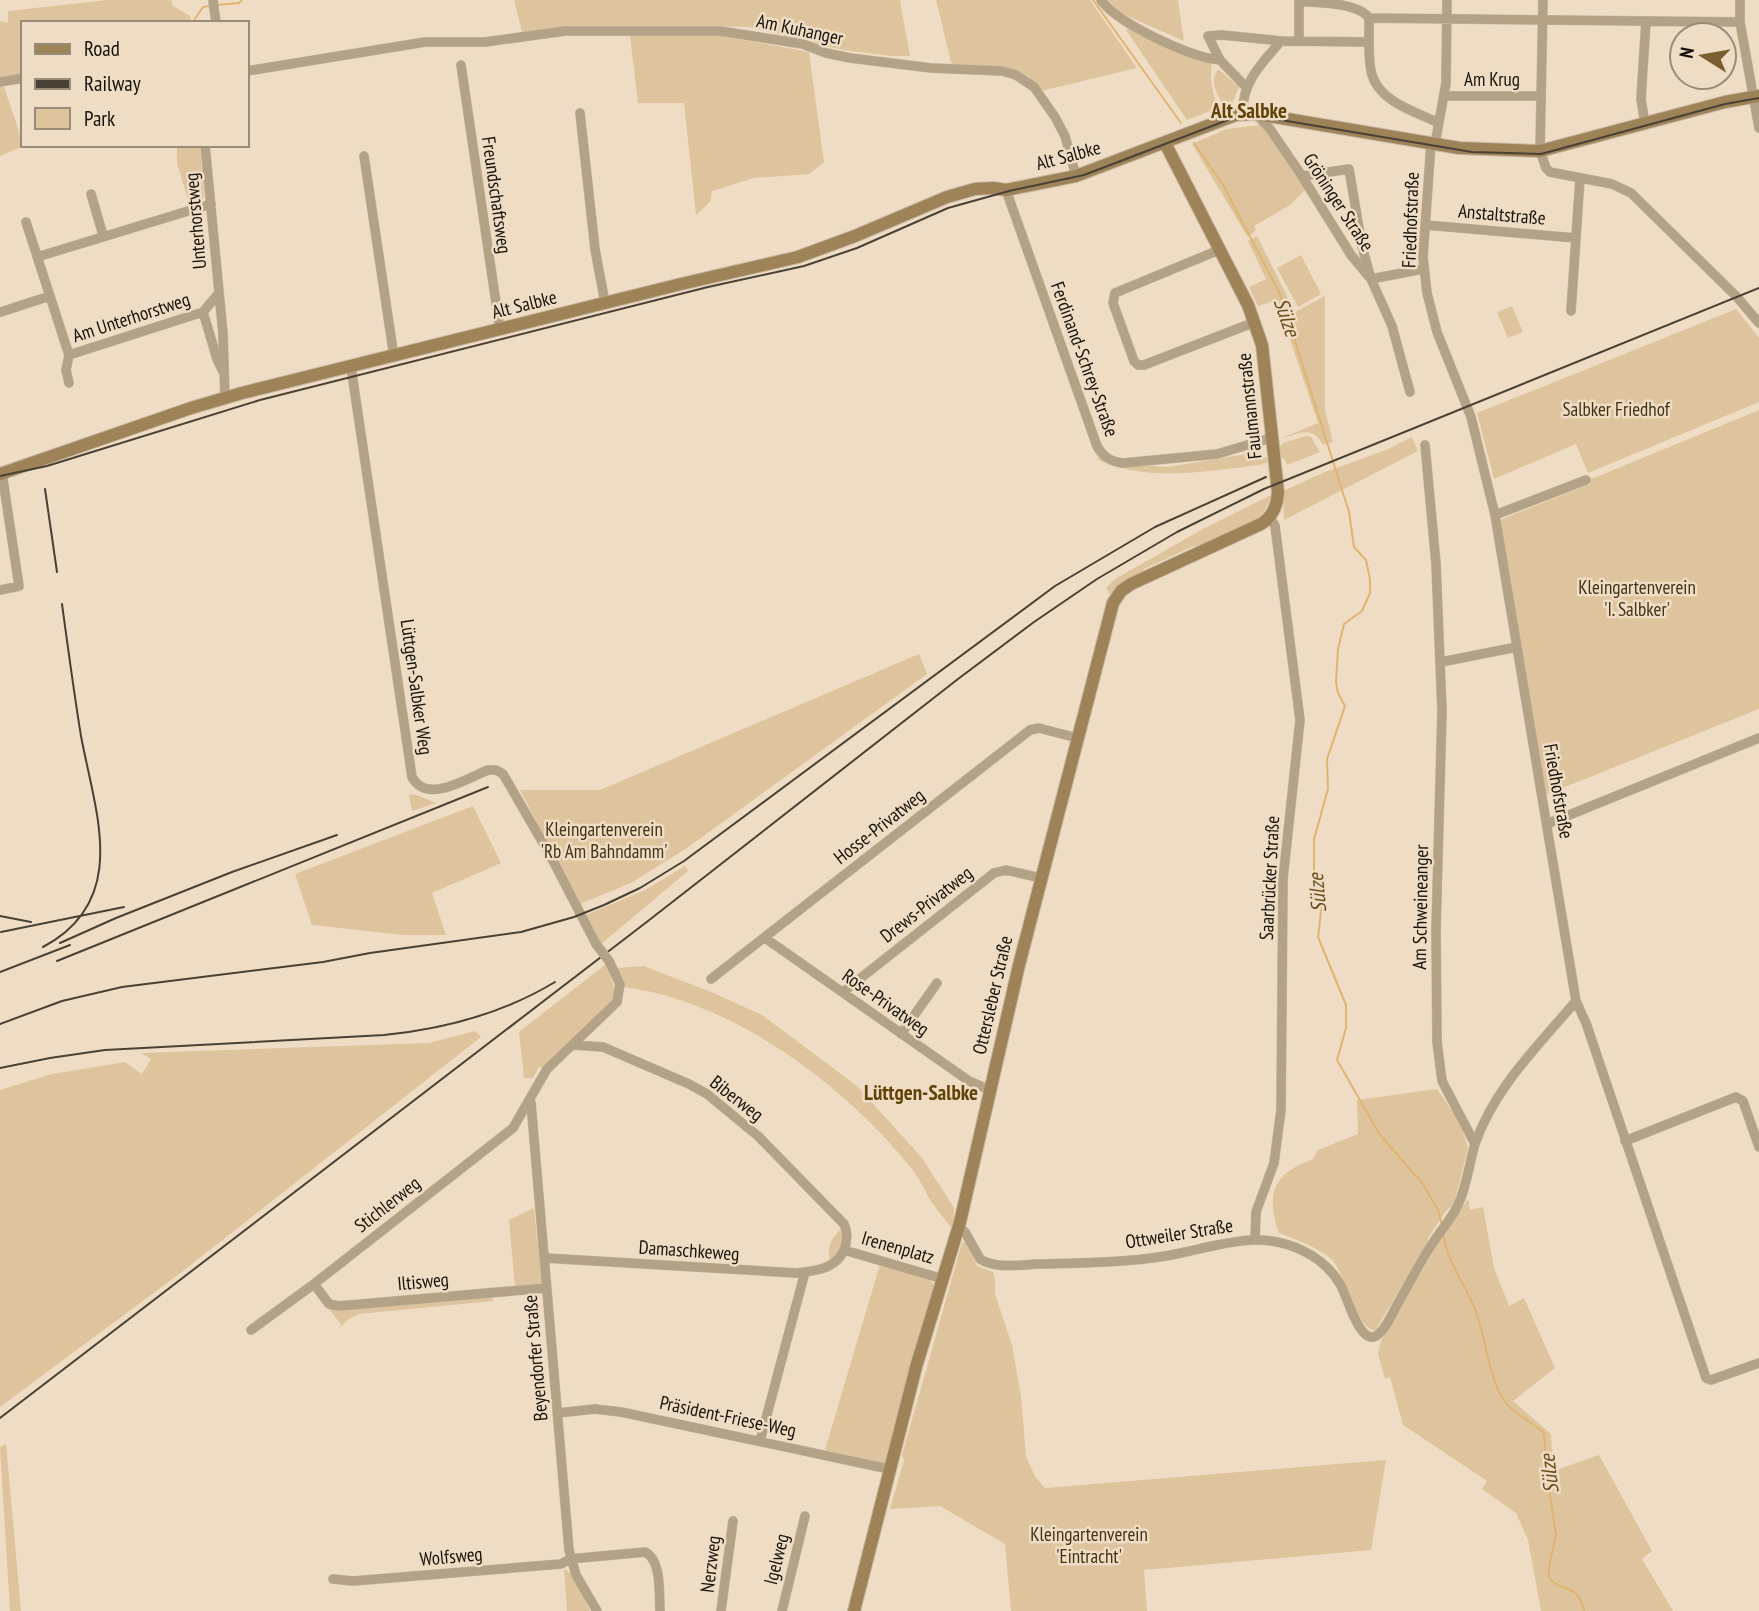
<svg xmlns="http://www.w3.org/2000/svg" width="1759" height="1611" viewBox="0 0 1759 1611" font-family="'PT Sans Narrow',sans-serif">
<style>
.green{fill:#dec49c}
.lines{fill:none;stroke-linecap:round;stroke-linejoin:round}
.stream{stroke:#dfb471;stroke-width:2}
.minor-casing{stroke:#c7b8a2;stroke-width:10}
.secondary-casing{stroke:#c7b8a2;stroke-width:14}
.minor{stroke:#b4a286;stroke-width:9}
.secondary{stroke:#9e8359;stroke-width:12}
.tram{stroke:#494135;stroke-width:2}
.rail{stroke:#494135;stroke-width:2}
.minor-bridge-casing{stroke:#c7b8a2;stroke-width:10;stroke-linecap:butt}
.minor-bridge{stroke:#b4a286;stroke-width:9}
.labels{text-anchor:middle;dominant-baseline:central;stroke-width:5;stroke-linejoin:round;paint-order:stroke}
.street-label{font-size:19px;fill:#171209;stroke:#eeddc4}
.park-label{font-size:19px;fill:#423113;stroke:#eeddc4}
.neighbourhood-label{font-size:21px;font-weight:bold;fill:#614309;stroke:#eeddc4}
.water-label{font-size:21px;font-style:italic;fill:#694c19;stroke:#eeddc4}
</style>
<rect width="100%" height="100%" fill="#eeddc4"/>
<path class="green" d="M 107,0 L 171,0 L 173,6 L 190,16 L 191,23 L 23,23 L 23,74 L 0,78 L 0,21 L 8,23 L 8,11 Z
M 514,0 L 900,0 L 910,56 L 891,56 L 843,50 L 749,27 L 708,26 L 665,30 L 523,35 Z
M 936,0 L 1090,0 L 1137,68 L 1041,91 L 1028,76 L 1017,72 L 952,66 Z
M 1108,0 L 1178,0 L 1184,41 L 1116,11 Z
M 1132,27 L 1212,64 C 1209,79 1213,94 1218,108 L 1187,120 L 1126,30 Z
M 630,36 L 723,36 L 809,52 L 824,162 L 809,174 L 754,178 L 712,191 L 710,202 L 696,215 L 684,103 L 638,103 Z
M 1218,69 L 1239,87 L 1233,102 L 1223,106 C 1217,93 1209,82 1218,69 Z
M 0,84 L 3,84 L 24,146 L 0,156 Z
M 1260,125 C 1280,141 1292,168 1305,190 L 1290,205 L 1254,226 L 1256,229 L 1253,233 L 1247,236 L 1192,144 L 1227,129 Z
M 177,145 L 200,145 L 204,198 L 189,203 L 177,163 Z
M 1257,236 L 1295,312 L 1325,296 L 1325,410 L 1333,442 L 1323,445 C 1312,424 1299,434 1279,439 L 1318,423 L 1277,300 L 1258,306 L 1249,287 L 1266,279 L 1248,241 Z
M 1301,255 L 1321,294 L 1298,307 L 1277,268 Z
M 1512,306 L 1523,332 L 1508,338 L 1497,312 Z
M 1736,309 L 1759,338 L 1759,402 L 1588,473 L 1576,444 L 1494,479 L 1477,413 Z
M 1759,410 L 1759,709 L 1545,795 L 1500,520 L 1590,484 L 1589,480 Z
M 1306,436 L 1311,437 L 1320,452 L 1287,465 L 1284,458 L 1280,458 L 1280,447 L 1283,443 Z
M 1412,437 L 1418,451 L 1284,520 L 1283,491 L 1325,472 L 1386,450 Z
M 1246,454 L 1267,458 L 1268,462 L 1260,465 C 1206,471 1147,483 1096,459 L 1101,457 L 1104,461 L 1120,466 L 1135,465 L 1168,467 Z
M 1271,495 C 1266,525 1224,536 1200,548 L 1194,546 L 1144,569 L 1142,573 L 1111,596 L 1106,588 L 1115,579 L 1203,529 Z
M 919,654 L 927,674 L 687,848 L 631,883 L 580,904 L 520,790 L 600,790 Z
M 414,794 L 436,803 L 412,811 L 409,795 Z
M 473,806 L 501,863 L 432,893 L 446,935 L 404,935 L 312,925 L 295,874 Z
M 685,866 L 688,871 L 600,945 L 586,915 L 645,890 Z
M 606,964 L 615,989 L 613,999 L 542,1068 L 539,1067 L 533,1078 L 524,1078 L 519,1032 Z
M 643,966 L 709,991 L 762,1015 L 857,1086 L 922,1158 L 954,1208 L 953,1229 C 945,1220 937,1210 930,1200 C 924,1189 919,1177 911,1168 C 844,1084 732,1001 624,987 L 624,979 L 617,968 Z
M 475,1031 L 481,1037 L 183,1271 L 0,1407 L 0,1090 L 52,1074 L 125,1062 L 142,1074 L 151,1059 L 141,1053 L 429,1043 Z
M 1437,1089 L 1460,1122 L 1468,1148 L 1454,1204 L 1445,1212 L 1428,1238 L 1428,1242 L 1375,1331 C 1353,1324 1348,1280 1333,1261 C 1323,1249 1294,1239 1279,1233 C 1266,1196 1272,1173 1312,1160 L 1318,1150 L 1358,1134 L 1357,1100 Z
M 1468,1199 L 1470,1210 L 1483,1207 L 1494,1268 L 1509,1306 L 1524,1298 L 1555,1368 L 1513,1401 L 1551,1434 L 1553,1471 L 1599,1455 L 1652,1551 L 1642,1559 L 1673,1611 L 1541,1611 L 1528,1540 L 1516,1513 L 1482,1489 L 1487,1481 L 1403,1425 L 1390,1377 L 1385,1379 L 1378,1354 L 1381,1341 L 1436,1247 Z
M 534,1208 L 542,1286 L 515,1288 L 509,1220 Z
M 842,1228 C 844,1241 839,1255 830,1263 C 827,1246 830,1240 842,1228 Z
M 966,1242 L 977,1266 L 993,1272 L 995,1280 L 995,1294 L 1012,1345 L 1021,1396 L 1026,1457 L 1036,1478 L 1045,1488 L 1386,1460 L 1371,1550 L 1144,1570 L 1147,1611 L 1011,1611 L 1005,1544 L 940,1506 L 890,1509 L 904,1460 L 902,1455 L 962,1243 Z
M 880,1264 L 927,1278 L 936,1286 L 887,1464 L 825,1450 Z
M 492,1296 L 493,1301 L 359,1314 L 347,1320 L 340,1328 L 341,1324 L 327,1307 Z
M 6,1444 L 21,1611 L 10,1611 L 0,1447 Z
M 564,1569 L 573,1575 L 590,1611 L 567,1611 Z"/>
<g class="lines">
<path class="stream" d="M 1093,0 L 1181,123
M 216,5 L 239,3 L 242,0
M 192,23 L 203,7 L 211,6
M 1194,143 L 1223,185 L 1280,294 L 1349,512 L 1354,547 L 1366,560 L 1370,579 L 1370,593 L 1362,611 L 1344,624 L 1338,649 L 1336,682 L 1338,693 L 1345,706 L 1327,759 L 1328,789 L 1314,839 L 1314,883 L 1322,903 L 1318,937 L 1346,1005 L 1346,1028 L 1337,1060 L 1380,1135 L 1423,1184 L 1438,1210 L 1442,1225
M 1443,1234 C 1447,1262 1465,1284 1475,1309 C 1486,1337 1488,1379 1506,1403 C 1516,1416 1533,1422 1544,1433 L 1547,1476 L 1556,1535 L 1549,1566 L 1549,1577 C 1561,1595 1577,1580 1584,1611"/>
<g class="minor-casing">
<path id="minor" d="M 213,0 L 216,23
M 1101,0 C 1118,24 1190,57 1220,60
M 1543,0 L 1540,151 L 1546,168 L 1550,172 L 1612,184 L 1631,193 L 1737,297 L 1759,323
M 1740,0 L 1740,22 L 1759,128
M 1369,18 L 1740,22
M 1299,41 L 1299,1 C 1317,3 1358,2 1369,18
M 1369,42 L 1369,18
M 461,65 L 500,330
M 247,71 L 425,42 L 485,42 L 565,31 L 720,31 L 803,44 L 826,53 L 850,58 L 931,68 L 1002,71 L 1016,75 L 1034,87 L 1055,117 L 1065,136 L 1076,176
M 0,82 L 23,78
M 1246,87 L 1220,60 L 1208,36 L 1222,35 L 1281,41
M 1444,96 L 1541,96
M 580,113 L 595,249 L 605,303
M 1243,114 C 1241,83 1262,63 1281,41 L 1369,42 C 1369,52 1369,65 1372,75 C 1380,102 1416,112 1439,123
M 1257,115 L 1270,129 L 1300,173 L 1351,255 L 1371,279 L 1392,326 L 1410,392
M 1645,124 L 1641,99 L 1646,21
M 1431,143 L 1423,257 L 1427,293 L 1437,332 L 1471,417 L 1495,515 L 1576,1001 L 1586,1023 L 1706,1378 L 1711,1380 L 1759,1363
M 1435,144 L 1446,83 L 1447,0
M 205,145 L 223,334 L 225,398
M 364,156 L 394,357
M 1303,176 L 1349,169 L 1362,246 L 1371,279 L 1423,269
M 1006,190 L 1097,446 C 1103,457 1111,462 1124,463 L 1217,454 L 1271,438
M 91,194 L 103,235
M 26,222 L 69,355 L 66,370 L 69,383
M 1426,225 L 1576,238
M 1219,250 L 1115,293 L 1113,303 L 1134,361 L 1138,365 L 1144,365 L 1255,322
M 37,257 L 211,204
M 219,293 L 203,312 L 217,359 L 222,370
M 1571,311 L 1580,178
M 1,312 L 50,296
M 69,355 L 203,312
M 351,367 L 412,777 C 427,805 467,778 488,770 L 496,770 L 503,774 L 550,855 L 596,944
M 1495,515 L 1586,480
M 0,590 L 19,586 L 2,473
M 1441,662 L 1517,647
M 1547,824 L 1759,738
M 765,938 L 969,1081 L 990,1090
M 711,979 L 1030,730 L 1039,728 L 1077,738
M 843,992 L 994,873 L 1006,870 L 1041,878
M 901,1034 L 937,983
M 531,1103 L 569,1550 L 576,1575 L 597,1611
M 1625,1141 L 1736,1097 L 1743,1101 L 1759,1147
M 1475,1144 C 1494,1088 1539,1045 1576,1001
M 959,1227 L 965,1232 L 980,1259 C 996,1269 1019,1265 1037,1264 C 1080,1263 1123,1263 1165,1256 C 1195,1251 1224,1241 1254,1240 C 1287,1239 1323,1255 1340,1284 C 1347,1295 1359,1345 1376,1336 C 1385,1331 1392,1314 1397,1305 C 1409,1284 1420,1262 1434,1241 C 1442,1229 1452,1218 1458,1205 C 1467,1186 1469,1164 1475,1144 L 1442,1081 L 1437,1042 L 1436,929 L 1442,711 L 1436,564 L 1425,445
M 1255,1240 L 1256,1212 L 1274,1163 L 1281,1110 L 1283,879 L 1300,720 L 1275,526 L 1270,517
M 844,1250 L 943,1279
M 545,1258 L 796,1273 C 816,1271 838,1269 845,1247 C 847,1238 848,1233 844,1224 L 758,1136 L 707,1094 L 689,1084 L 603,1047 L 573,1045
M 314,1284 L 329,1304 L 339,1306 L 546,1288
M 251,1330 L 314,1284 L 513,1128 L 547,1069 L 617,1002 L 620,984 L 609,961
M 558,1413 L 595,1409 L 621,1412 L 889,1469
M 760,1441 L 805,1272
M 333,1579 L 353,1581 L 561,1564 L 570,1559 L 645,1552 C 662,1560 659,1595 660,1611
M 721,1611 L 733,1521
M 782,1611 L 805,1516"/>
</g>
<g class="secondary-casing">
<path id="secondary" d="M 0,474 L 191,408 L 242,393 L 681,284 L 798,257 L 855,236 L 947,197 L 975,189 L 993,188 L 1006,190 L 1076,176 L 1236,115 L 1253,114 L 1281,118 L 1459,148 L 1540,151 L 1725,102 L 1759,96
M 854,1611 L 916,1367 L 960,1222 L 1019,965 L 1113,603 L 1121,591 L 1131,584 L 1261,524 C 1273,516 1277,506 1278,492 L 1262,345 L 1248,305 L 1165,143"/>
</g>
<use href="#minor" class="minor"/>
<use href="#secondary" class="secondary"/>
<path class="tram" d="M 0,476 L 47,466 L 260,400 L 708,287 L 804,266 L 857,248 L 948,208 L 1009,191 L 1084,175 L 1233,118 L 1257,117 L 1281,120 L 1472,152 L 1541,154 L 1725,104 L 1759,98"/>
<path class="rail" d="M 45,489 L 57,572
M 0,916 L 31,922
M 1,932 L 124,907
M 60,943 L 116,918 L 232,872 L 337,835
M 43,947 C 131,900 95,812 81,736 C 74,693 68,648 62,604
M 57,961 L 488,787
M 0,972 L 70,945
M 0,1024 L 62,1001 L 122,987 L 323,962 L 370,953 L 521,932 L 574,917 L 604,905 L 640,888 L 684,861 L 1055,586 L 1155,527 L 1266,477
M 0,1068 L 50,1058 L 105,1050 L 384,1035 C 445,1029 502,1014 555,982
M 0,1418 L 648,921 L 958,679 L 1034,622 L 1097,579 L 1177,532 L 1264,489 L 1759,288"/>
<g class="minor-bridge-casing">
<path id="minor-bridge" d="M 596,944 L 609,961"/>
</g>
<use href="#minor-bridge" class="minor-bridge"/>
</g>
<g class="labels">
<g class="street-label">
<text transform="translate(800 29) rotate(12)">Am Kuhanger</text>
<text x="1492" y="79">Am Krug</text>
<text transform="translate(1068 155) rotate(-15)">Alt Salbke</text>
<text transform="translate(497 195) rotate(82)">Freundschaftsweg</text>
<text transform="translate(1339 202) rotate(57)">Gröninger Straße</text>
<text transform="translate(1502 214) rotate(5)">Anstaltstraße</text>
<text transform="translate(1410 220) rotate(-88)">Friedhofstraße</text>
<text transform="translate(195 221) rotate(-95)">Unterhorstweg</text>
<text transform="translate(524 304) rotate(-14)">Alt Salbke</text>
<text transform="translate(131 317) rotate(-18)">Am Unterhorstweg</text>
<text transform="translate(1085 359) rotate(70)">Ferdinand-Schrey-Straße</text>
<text transform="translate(1249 406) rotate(-96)">Faulmannstraße</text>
<text transform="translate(417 687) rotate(82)">Lüttgen-Salbker Weg</text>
<text transform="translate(1559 791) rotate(80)">Friedhofstraße</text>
<text transform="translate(879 826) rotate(-38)">Hosse-Privatweg</text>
<text transform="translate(1269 878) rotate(-87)">Saarbrücker Straße</text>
<text transform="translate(926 904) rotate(-38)">Drews-Privatweg</text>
<text transform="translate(1420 907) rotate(-89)">Am Schweineanger</text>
<text transform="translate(992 995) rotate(-77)">Ottersleber Straße</text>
<text transform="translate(886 1002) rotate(35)">Rose-Privatweg</text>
<text transform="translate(737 1098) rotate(38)">Biberweg</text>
<text transform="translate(387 1204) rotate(-38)">Stichlerweg</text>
<text transform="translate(1179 1233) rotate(-9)">Ottweiler Straße</text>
<text transform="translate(898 1247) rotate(16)">Irenenplatz</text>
<text transform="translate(689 1250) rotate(4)">Damaschkeweg</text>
<text transform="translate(423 1281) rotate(-5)">Iltisweg</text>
<text transform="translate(535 1358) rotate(-95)">Beyendorfer Straße</text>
<text transform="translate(728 1416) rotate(12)">Präsident-Friese-Weg</text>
<text transform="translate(451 1556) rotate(-5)">Wolfsweg</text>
<text transform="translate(776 1559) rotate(-76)">Igelweg</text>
<text transform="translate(710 1564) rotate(-83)">Nerzweg</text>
</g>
<g class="park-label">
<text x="1616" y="409">Salbker Friedhof</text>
<text x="1637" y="587">Kleingartenverein<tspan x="1637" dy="22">'I. Salbker'</tspan></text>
<text x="604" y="829">Kleingartenverein<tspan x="604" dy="22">'Rb Am Bahndamm'</tspan></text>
<text x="1089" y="1534">Kleingartenverein<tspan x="1089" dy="22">'Eintracht'</tspan></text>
</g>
<g class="neighbourhood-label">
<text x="1249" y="110">Alt Salbke</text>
<text x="921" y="1092">Lüttgen-Salbke</text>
</g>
<g class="water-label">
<text transform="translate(1287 317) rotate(71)">Sülze</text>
<text transform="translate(1317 893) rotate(-95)">Sülze</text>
<text transform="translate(1549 1474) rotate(-97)">Sülze</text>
</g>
</g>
<rect x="21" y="21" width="228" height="126" fill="#eeddc4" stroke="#988c79" stroke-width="2"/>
<rect x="35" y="44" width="35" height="10" fill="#9e8359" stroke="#988c79" stroke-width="2"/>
<text x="84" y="56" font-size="21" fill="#171209">Road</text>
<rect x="35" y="79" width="35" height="10" fill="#494135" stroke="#988c79" stroke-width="2"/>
<text x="84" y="91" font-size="21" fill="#171209">Railway</text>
<rect x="35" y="108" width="35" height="21" fill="#dec49c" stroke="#988c79" stroke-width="2"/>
<text x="84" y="126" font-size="21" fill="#171209">Park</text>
<g transform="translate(1703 56) rotate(281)"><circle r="33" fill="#eeddc4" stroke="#988c79" stroke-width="2"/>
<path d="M0-5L12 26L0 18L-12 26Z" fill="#7a5e31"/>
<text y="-10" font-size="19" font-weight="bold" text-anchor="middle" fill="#171209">N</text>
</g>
</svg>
